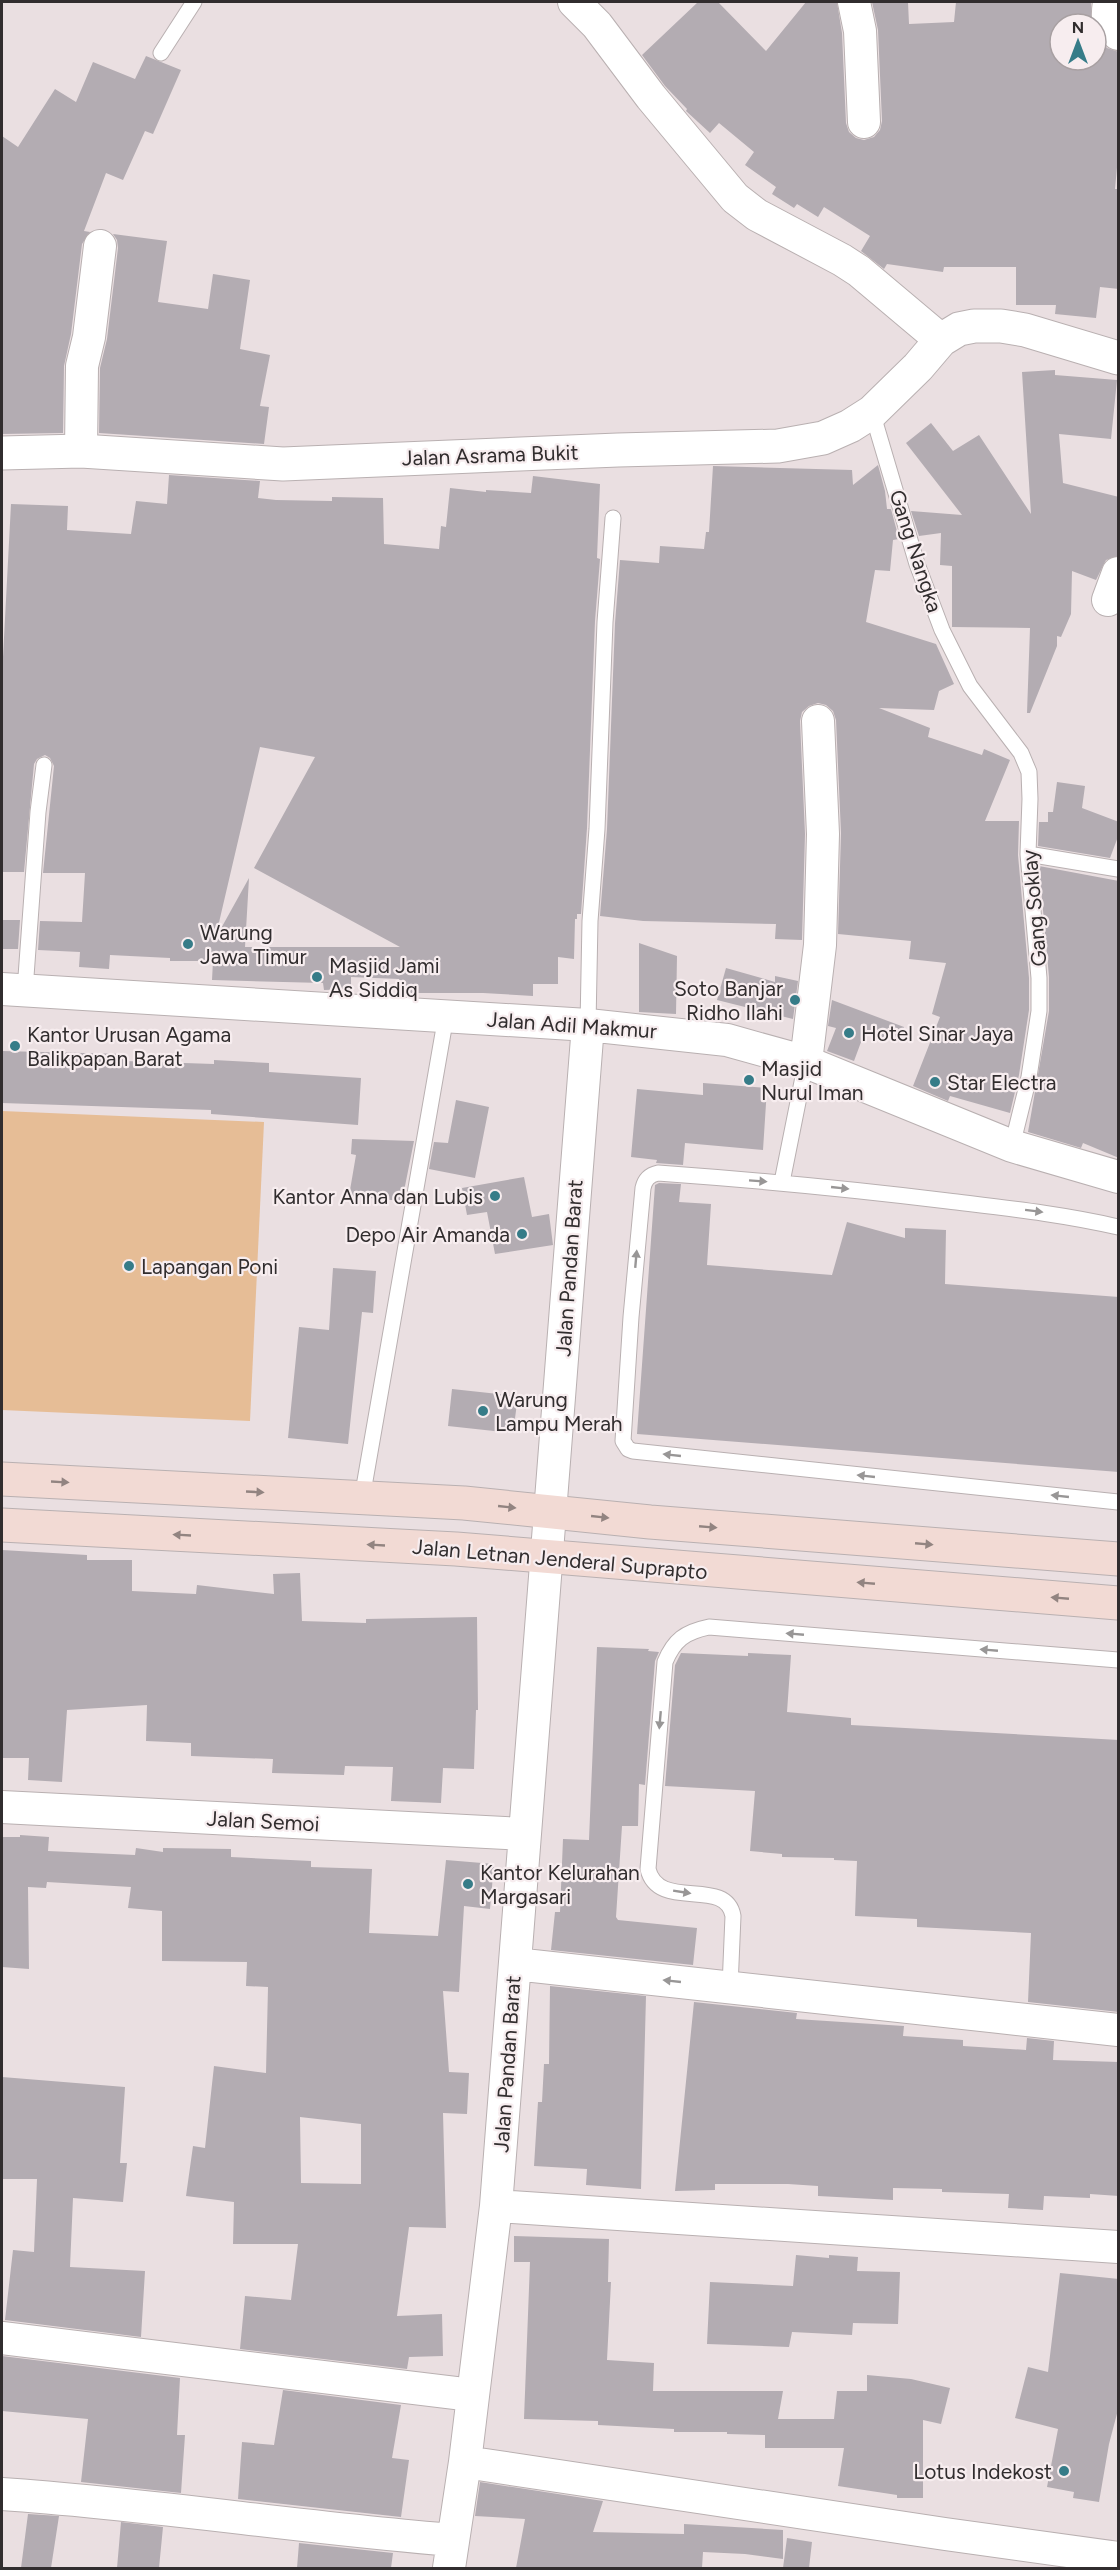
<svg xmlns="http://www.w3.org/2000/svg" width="1120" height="2570" viewBox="0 0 1120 2570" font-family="Figtree,sans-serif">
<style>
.green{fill:#e6bd96}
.building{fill:#b3acb2;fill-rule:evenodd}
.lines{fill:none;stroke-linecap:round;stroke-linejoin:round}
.service-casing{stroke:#b9b0b1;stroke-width:17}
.minor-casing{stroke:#b9b0b1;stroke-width:34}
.tertiary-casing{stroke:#b9b0b1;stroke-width:35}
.secondary-casing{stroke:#b9b0b1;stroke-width:35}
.service{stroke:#fff;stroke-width:15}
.minor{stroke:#fff;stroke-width:32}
.tertiary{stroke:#fff;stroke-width:33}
.secondary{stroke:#f2dad4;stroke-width:33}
.oneway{fill:#989696}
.oneway2{fill:#928481}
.poi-dot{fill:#367c88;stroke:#f7edef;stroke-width:2}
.labels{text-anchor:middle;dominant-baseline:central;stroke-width:4.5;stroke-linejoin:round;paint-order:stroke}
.street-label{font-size:21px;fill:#312d2e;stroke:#f7edef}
.poi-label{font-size:21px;fill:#312d2e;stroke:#f7edef;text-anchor:start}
</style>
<rect width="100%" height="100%" fill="#eadfe1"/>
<path class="green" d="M 2,1111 L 264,1122 L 250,1421 L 2,1410 Z"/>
<path class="building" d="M 698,2 L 718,2 L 766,51 L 806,2 L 837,2 L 842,33 L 846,123 L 849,132 L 856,138 L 864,140 L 874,137 L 880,130 L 882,121 L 878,30 L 872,2 L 908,2 L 909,24 L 954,22 L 956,2 L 1091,2 L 1091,24 L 1060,24 L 1060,60 L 1096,60 L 1096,37 L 1107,48 L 1119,52 L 1119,146 L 1115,189 L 1119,189 L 1119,289 L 1100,287 L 1096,318 L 1055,314 L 1056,305 L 1016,305 L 1016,267 L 944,267 L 943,272 L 887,264 L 884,269 L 861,251 L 870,236 L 824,207 L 818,217 L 797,204 L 794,208 L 772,194 L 776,187 L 745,165 L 754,152 L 719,123 L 710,133 L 686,111 L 687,109 L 665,86 L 642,55 Z
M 146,56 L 181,70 L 153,134 L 145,131 L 123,180 L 106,173 L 84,231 L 90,232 L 82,244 L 71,334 L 64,366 L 63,433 L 2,434 L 2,136 L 18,147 L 55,89 L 76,102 L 93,62 L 135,79 Z
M 113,234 L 167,241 L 158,302 L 208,309 L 213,274 L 250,280 L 240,349 L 270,355 L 260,406 L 269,407 L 264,444 L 99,433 L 100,368 L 107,339 L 118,248 L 117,240 Z
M 1055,370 L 1055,375 L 1117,380 L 1111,439 L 1059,434 L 1063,483 L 1119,497 L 1119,556 L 1106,560 L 1096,580 L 1072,571 L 1071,614 L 1061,637 L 1057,636 L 1057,646 L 1030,713 L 1027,713 L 1030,628 L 952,627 L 952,566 L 940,565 L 941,533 L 919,536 L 911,511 L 962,515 L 906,443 L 931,423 L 953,451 L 979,435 L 1031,514 L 1022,372 Z
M 878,465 L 885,491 L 887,509 L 891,509 L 899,539 L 893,540 L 890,571 L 875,570 L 866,622 L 936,644 L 954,684 L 939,691 L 934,710 L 879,708 L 930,728 L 928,737 L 982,755 L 984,749 L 1010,760 L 985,821 L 1019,821 L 1018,855 L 1029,978 L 1029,1010 L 1019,1075 L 1010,1113 L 950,1096 L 948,1101 L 913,1086 L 940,1017 L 932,1014 L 946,963 L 909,959 L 911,941 L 838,934 L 841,833 L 836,720 L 833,711 L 826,705 L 818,703 L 809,706 L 802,712 L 800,721 L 805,834 L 802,940 L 775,939 L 776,924 L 643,921 L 600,916 L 607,829 L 615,623 L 620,560 L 659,563 L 660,546 L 704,549 L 706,532 L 709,532 L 713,466 L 852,470 L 853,485 Z
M 169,475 L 260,481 L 258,498 L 276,500 L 332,501 L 332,497 L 383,498 L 384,544 L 439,549 L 441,526 L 446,527 L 450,488 L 486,492 L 486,490 L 531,493 L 533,476 L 600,484 L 597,558 L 600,559 L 595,621 L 587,828 L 581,914 L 577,914 L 577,919 L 575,919 L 574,959 L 558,957 L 558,984 L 533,984 L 533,996 L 483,993 L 399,993 L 399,979 L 351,977 L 351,989 L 324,990 L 323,983 L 212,980 L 213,961 L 170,961 L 170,958 L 110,955 L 109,969 L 79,967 L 80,952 L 38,950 L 40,921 L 82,922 L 85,873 L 43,873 L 54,766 L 50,758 L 45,755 L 37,759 L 34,764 L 24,872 L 2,872 L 2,657 L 3,657 L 11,504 L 68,506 L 67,530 L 131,534 L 136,501 L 167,504 ZM 260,747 L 315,757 L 254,868 L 400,947 L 245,947 L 249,878 L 219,932 L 217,931 Z
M 1057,782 L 1085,786 L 1082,808 L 1119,822 L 1119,834 L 1110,858 L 1038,846 L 1039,822 L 1048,822 L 1048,812 L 1053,812 Z
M 1039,866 L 1119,881 L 1119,1158 L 1083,1143 L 1081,1148 L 1028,1132 L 1049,1011 L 1049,977 Z
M 2,920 L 20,920 L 18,949 L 2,949 Z
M 639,943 L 677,956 L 676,1014 L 639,1012 Z
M 726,968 L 775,982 L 775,976 L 798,981 L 793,1019 L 717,1000 Z
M 832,1000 L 904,1027 L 900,1042 L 864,1034 L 854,1061 L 827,1051 L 836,1028 L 828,1026 Z
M 2,1051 L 124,1054 L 124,1061 L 214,1064 L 214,1060 L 269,1063 L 269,1072 L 361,1078 L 358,1125 L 211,1114 L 211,1110 L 2,1103 Z
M 703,1083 L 767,1088 L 763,1150 L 685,1143 L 683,1165 L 656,1163 L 657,1160 L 631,1157 L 637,1089 L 703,1095 Z
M 456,1100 L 489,1107 L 475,1178 L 429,1169 L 434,1142 L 448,1143 Z
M 352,1139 L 414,1141 L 402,1201 L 349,1196 L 356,1155 L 351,1154 Z
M 524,1177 L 532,1217 L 549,1214 L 553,1245 L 495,1254 L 487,1212 L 467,1215 L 462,1188 Z
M 659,1183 L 681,1184 L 679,1202 L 711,1204 L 707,1265 L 832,1275 L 847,1222 L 905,1238 L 905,1228 L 946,1230 L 945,1284 L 1119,1297 L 1119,1472 L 637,1434 L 655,1185 Z
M 333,1268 L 376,1271 L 373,1313 L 362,1312 L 348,1444 L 288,1438 L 299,1327 L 329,1330 Z
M 452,1389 L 518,1396 L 513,1433 L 448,1426 Z
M 2,1550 L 87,1555 L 87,1560 L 132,1560 L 132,1591 L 196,1594 L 197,1585 L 274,1594 L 273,1574 L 300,1573 L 302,1621 L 366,1623 L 366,1619 L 477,1617 L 478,1710 L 476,1710 L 474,1769 L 443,1768 L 441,1803 L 391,1801 L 393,1767 L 345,1766 L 344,1775 L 272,1773 L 273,1759 L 191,1756 L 191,1743 L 146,1741 L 147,1705 L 67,1710 L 62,1782 L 28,1780 L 29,1758 L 2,1758 Z
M 597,1647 L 649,1649 L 648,1651 L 659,1652 L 655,1661 L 645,1785 L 639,1784 L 638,1826 L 622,1826 L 616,1917 L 618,1920 L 697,1928 L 693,1965 L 551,1950 L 555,1912 L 560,1912 L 563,1839 L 589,1840 Z
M 681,1653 L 748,1656 L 748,1653 L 791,1655 L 787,1712 L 851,1718 L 851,1725 L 1119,1740 L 1119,2012 L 1028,2002 L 1031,1933 L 917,1927 L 917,1919 L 855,1916 L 857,1861 L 834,1860 L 834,1858 L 782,1857 L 782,1854 L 750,1851 L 755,1791 L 665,1786 L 675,1665 Z
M 20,1835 L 49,1837 L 48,1851 L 135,1855 L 136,1848 L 163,1852 L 163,1848 L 231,1849 L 231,1857 L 311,1861 L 311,1867 L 372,1869 L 369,1933 L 438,1936 L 446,1860 L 494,1864 L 490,1909 L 464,1906 L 459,1992 L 443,1991 L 449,2072 L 469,2073 L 467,2114 L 443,2113 L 446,2228 L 409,2227 L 397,2316 L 442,2314 L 443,2356 L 409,2357 L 407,2369 L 240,2349 L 245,2296 L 291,2300 L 298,2244 L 233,2244 L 234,2202 L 186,2196 L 193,2146 L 205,2148 L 214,2066 L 266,2073 L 268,1987 L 246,1986 L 247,1962 L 162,1961 L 162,1911 L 128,1908 L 131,1887 L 47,1882 L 46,1888 L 28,1887 L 29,1969 L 2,1967 L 2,1837 L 20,1837 ZM 300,2117 L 361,2124 L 361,2184 L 301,2183 Z
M 550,1986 L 646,1996 L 641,2189 L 586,2185 L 587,2169 L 534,2166 L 538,2102 L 542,2102 L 544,2064 L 549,2064 Z
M 694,2002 L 797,2013 L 796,2019 L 904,2026 L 903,2036 L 963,2040 L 963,2046 L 1026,2050 L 1027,2038 L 1054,2041 L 1053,2060 L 1119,2062 L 1119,2196 L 1090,2194 L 1090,2198 L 1044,2196 L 1043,2210 L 1008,2208 L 1009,2194 L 942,2192 L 942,2189 L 893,2188 L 893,2200 L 818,2196 L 818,2186 L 788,2184 L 715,2184 L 715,2190 L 675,2191 Z
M 2,2077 L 125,2087 L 120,2163 L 127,2163 L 123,2202 L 73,2198 L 70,2267 L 145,2271 L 141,2337 L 5,2320 L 13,2250 L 34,2252 L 37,2179 L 2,2179 Z
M 514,2236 L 609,2239 L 608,2282 L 611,2282 L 607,2360 L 654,2363 L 653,2391 L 783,2391 L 778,2419 L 834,2419 L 837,2391 L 867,2391 L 867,2375 L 911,2379 L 950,2388 L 941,2424 L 923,2420 L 923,2498 L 897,2498 L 897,2495 L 838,2486 L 844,2448 L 765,2448 L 765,2435 L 727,2434 L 727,2432 L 674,2432 L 674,2429 L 598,2425 L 598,2421 L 524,2419 L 530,2262 L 514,2262 Z
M 796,2255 L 829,2258 L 829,2255 L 858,2257 L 857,2271 L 900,2272 L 898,2324 L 853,2323 L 852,2335 L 792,2332 L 789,2347 L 707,2344 L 710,2282 L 793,2286 Z
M 1060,2273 L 1119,2279 L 1119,2406 L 1109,2444 L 1099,2502 L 1073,2498 L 1074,2492 L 1047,2487 L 1058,2429 L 1015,2418 L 1028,2367 L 1048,2372 Z
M 2,2356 L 180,2378 L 177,2435 L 185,2435 L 181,2493 L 81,2482 L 88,2419 L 2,2411 Z
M 283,2390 L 401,2405 L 392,2458 L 409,2460 L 401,2517 L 238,2499 L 242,2442 L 274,2445 Z
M 480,2482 L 603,2501 L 593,2532 L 684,2534 L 684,2524 L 783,2530 L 783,2559 L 745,2554 L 703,2552 L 702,2568 L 516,2568 L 525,2519 L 475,2516 Z
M 28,2514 L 59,2516 L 51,2568 L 21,2568 Z
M 121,2522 L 163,2527 L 159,2568 L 117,2568 Z
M 787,2538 L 812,2542 L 809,2568 L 783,2568 Z
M 299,2543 L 393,2553 L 391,2568 L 297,2568 Z"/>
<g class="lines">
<g class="service-casing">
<path id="service" d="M 161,53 L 194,2
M 872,412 L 917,564 L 942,630 L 970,686 L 1021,753 L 1029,772 L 1030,799 L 1028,854 L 1039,978 L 1039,1011 L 1029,1077 L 1012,1146
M 1028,854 L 1118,869
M 25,990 L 38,812 L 44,765
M 588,1025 L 590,921 L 597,829 L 605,622 L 613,518
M 782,1182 L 806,1062
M 1118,1227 C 1062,1214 1005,1208 948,1201 C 851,1189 755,1180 658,1173 C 649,1175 645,1179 643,1188 L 631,1317 L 623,1441 L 628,1449 L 633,1451 L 1118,1502
M 362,1498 L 446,1016
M 730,1987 L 733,1916 C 726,1876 658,1912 648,1869 L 665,1662 C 674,1640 685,1632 709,1627 L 1118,1660"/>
</g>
<g class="minor-casing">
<path id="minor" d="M 574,2 L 597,25 L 651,97 L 735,198 L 757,215 L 842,260 L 859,271 L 941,340
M 854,2 L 860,31 L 864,122
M 1109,2 C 1107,15 1106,26 1118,34
M 81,451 L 82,366 L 89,337 L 100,246
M 1108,600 L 1118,573
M 2,989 L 588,1025 L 727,1040 L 806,1062 L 1012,1146 L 1118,1177
M 806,1062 L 820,945 L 823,834 L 818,721
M 2,1807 L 524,1834
M 515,1964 L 1118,2030
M 496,2206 L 1118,2247
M 2,2338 L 472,2395
M 465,2462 L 945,2534 L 1118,2558
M 2,2494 C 153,2504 301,2528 453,2540
M 449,2568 L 465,2462 L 496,2206 L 588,1025"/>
</g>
<g class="tertiary-casing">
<path id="tertiary" d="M 2,453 L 81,451 L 283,464 L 618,450 L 778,446 L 823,438 L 850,426 L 872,412 L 918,367 L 941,340 L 959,329 L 974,326 L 1001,326 L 1025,330 L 1118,358"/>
</g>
<g class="secondary-casing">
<path id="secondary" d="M 2,1479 L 464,1503 L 650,1522 L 1118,1559
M 2,1525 L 456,1549 L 1118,1603"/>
</g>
<use href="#service" class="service"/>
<use href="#minor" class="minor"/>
<use href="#tertiary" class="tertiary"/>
<use href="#secondary" class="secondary"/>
</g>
<defs><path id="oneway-solid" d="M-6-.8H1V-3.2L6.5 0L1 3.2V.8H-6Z" transform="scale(1.5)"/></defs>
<g class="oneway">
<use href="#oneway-solid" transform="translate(758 1181) rotate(4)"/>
<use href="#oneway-solid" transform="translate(840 1188) rotate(6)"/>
<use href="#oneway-solid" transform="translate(1034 1211) rotate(7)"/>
<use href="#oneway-solid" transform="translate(636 1259) rotate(-85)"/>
<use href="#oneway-solid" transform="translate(672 1455) rotate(-174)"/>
<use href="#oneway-solid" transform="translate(866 1476) rotate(-174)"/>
<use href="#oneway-solid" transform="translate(1060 1496) rotate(-174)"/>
<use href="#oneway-solid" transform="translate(795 1634) rotate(-175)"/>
<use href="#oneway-solid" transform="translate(989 1650) rotate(-175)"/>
<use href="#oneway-solid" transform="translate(660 1720) rotate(95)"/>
<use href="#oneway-solid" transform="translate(682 1892) rotate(9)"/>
<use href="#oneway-solid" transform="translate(672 1981) rotate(-174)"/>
</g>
<g class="oneway2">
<use href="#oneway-solid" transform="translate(60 1482) rotate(3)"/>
<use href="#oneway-solid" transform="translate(255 1492) rotate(3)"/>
<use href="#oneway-solid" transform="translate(507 1507) rotate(6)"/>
<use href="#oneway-solid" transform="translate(600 1517) rotate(6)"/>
<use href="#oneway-solid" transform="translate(708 1527) rotate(5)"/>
<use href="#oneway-solid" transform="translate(182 1535) rotate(-177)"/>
<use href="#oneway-solid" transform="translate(924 1544) rotate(5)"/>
<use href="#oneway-solid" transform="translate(376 1545) rotate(-177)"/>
<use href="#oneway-solid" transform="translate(866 1583) rotate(-175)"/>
<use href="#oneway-solid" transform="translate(1060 1598) rotate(-175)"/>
</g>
<g class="poi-dot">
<circle cx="188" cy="944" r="6"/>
<circle cx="317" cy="977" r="6"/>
<circle cx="795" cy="1000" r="6"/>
<circle cx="849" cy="1033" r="6"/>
<circle cx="15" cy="1046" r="6"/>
<circle cx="749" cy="1080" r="6"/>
<circle cx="935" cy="1082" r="6"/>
<circle cx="495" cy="1196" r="6"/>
<circle cx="522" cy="1234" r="6"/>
<circle cx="129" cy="1266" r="6"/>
<circle cx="483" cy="1411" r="6"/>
<circle cx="468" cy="1884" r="6"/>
<circle cx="1064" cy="2471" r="6"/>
</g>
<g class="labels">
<g class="street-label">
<text transform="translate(490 455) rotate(-2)">Jalan Asrama Bukit</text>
<text transform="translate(916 551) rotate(72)">Gang Nangka</text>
<text transform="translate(1034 908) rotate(-95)">Gang Soklay</text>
<text transform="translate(572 1025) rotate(4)">Jalan Adil Makmur</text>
<text transform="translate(569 1268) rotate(-86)">Jalan Pandan Barat</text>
<text transform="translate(560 1559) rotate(5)">Jalan Letnan Jenderal Suprapto</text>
<text transform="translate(263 1821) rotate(3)">Jalan Semoi</text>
<text transform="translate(507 2064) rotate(-86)">Jalan Pandan Barat</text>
</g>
<g class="poi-label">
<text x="200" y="932">Warung<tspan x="200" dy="24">Jawa Timur</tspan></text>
<text x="329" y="965">Masjid Jami<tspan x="329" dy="24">As Siddiq</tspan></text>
<text x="783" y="988" text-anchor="end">Soto Banjar<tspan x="783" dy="24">Ridho Ilahi</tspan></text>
<text x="861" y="1033">Hotel Sinar Jaya</text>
<text x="27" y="1034">Kantor Urusan Agama<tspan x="27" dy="24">Balikpapan Barat</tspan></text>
<text x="761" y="1068">Masjid<tspan x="761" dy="24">Nurul Iman</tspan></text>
<text x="947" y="1082">Star Electra</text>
<text x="483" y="1196" text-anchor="end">Kantor Anna dan Lubis</text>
<text x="510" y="1234" text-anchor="end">Depo Air Amanda</text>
<text x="141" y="1266">Lapangan Poni</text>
<text x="495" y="1399">Warung<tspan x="495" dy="24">Lampu Merah</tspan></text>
<text x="480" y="1872">Kantor Kelurahan<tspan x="480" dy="24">Margasari</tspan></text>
<text x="1052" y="2471" text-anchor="end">Lotus Indekost</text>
</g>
</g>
<rect width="1120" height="2570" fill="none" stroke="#312d2e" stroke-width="6"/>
<g transform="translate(1078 42)"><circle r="28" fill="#f7edef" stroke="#a8a0a2" stroke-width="1.5"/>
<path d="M0-4.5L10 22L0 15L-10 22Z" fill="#367c88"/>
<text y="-9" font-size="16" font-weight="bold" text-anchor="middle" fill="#312d2e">N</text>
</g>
</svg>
